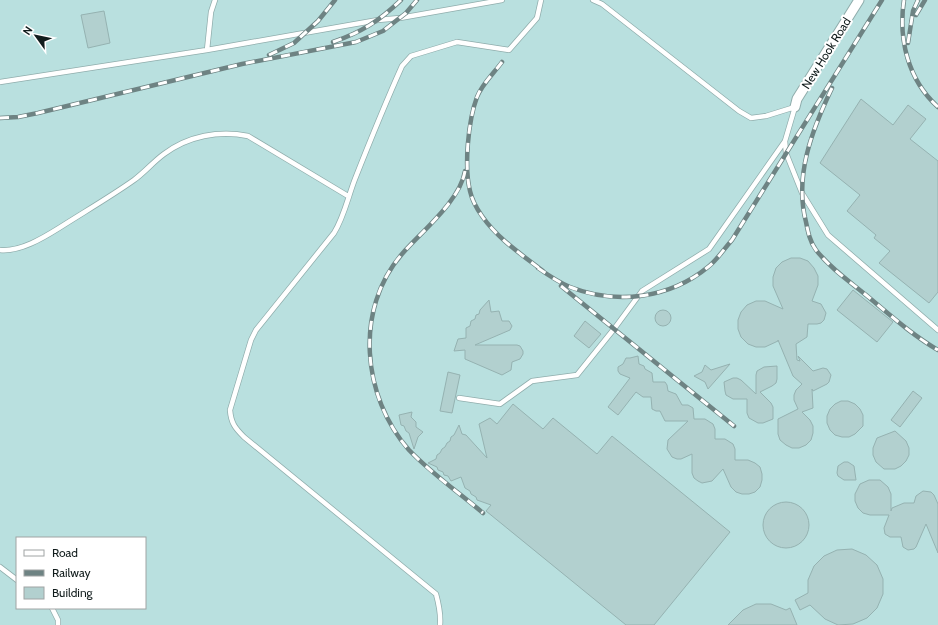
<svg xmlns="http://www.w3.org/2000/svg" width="938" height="625" viewBox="0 0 938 625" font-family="Cabin,sans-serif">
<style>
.built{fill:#b9e0df;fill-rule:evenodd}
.building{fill:#b2d0cf;stroke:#95b2b1}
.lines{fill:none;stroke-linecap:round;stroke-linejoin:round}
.service-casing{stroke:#90adac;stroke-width:6}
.minor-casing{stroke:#90adac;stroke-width:11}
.service{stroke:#fff;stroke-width:4.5}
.minor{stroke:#fff;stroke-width:9}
.rail-casing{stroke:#6e8383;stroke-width:4.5}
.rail{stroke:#fff;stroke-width:3;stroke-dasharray:9;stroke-linecap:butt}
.labels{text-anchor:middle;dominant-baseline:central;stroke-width:4;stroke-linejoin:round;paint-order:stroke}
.street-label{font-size:12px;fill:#111c1c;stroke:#fff}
</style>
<rect width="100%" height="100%" fill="#ceedec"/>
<path class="built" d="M 0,0 L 938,0 L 938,625 L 0,625 ZM 17,538 L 145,538 L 145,608 L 17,608 Z"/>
<path class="building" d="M 104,11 L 110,43 L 88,48 L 81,15 Z
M 861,99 L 893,125 L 908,105 L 926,119 L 910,139 L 938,161 L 938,292 L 929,303 L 879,263 L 890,251 L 874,238 L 876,235 L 847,211 L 860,195 L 820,163 Z
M 791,258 L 800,258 L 808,261 L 814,268 L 818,276 L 818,285 L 812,301 L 821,304 L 826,313 L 824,320 L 821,323 L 817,324 L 808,324 L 807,337 L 796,344 L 797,360 L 800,361 L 798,356 L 813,371 L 823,368 L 827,369 L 831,375 L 829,382 L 827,384 L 813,391 L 812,389 L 813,408 L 802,412 L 810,420 L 813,426 L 813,433 L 811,440 L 806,445 L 799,448 L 792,448 L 786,445 L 780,440 L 778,434 L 778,419 L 798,409 L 794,400 L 794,395 L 796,390 L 802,384 L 793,376 L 778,340 L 778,341 L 765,347 L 756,347 L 748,344 L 741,337 L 738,329 L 738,320 L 741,312 L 747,305 L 756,301 L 765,301 L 783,309 L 773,286 L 773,277 L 776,268 L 782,262 Z
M 853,290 L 893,322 L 877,342 L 837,310 Z
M 489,300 L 491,312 L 499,311 L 502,321 L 509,321 L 512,326 L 510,330 L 475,345 L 517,345 L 520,346 L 523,351 L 523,354 L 520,359 L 512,362 L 511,370 L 502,375 L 465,359 L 465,350 L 454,351 L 458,339 L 466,338 L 466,328 L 470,326 L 471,321 L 475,319 L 476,315 L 479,314 L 480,310 Z
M655 318a8 8 0 1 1 16 0a8 8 0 1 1-16 0Z
M 585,321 L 601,334 L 589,348 L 574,336 Z
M 638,356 L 639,364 L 644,366 L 645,369 L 652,373 L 653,382 L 665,382 L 667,385 L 668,391 L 676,394 L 682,405 L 688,405 L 693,408 L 694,419 L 705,419 L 713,424 L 715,429 L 715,439 L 725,439 L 733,444 L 735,449 L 735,460 L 748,460 L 755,463 L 760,467 L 762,474 L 762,480 L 760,487 L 755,492 L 749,494 L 742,494 L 736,492 L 731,487 L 723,469 L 712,481 L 702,483 L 698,481 L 694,478 L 692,473 L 692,454 L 681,459 L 677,459 L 672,457 L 667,449 L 668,440 L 688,421 L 665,421 L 660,411 L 656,411 L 652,409 L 651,397 L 643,397 L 636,392 L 618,415 L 608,407 L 630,378 L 620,374 L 618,371 L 618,367 L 623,364 L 626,358 L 630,358 Z
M 730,364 L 708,389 L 705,382 L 694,376 L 702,372 L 705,365 L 711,370 Z
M 777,366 L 777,379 L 776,383 L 772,386 L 760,392 L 771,403 L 773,407 L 773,419 L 763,423 L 758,423 L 749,418 L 747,413 L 747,399 L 733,399 L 726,395 L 725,391 L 724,382 L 733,378 L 737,378 L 741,380 L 756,394 L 756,375 L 757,371 L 764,367 Z
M 448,372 L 460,375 L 452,413 L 440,411 Z
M 913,391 L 922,398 L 900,427 L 891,420 Z
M 841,401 L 848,401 L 855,404 L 860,409 L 863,415 L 863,426 L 855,434 L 849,437 L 842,437 L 835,435 L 830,430 L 827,423 L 827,416 L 830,409 L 835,404 Z
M 513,404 L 543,429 L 553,418 L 597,454 L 612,436 L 730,532 L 654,625 L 626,625 L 486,511 L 491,505 L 477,500 L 476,497 L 471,494 L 470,491 L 465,488 L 461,477 L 451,481 L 448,476 L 444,475 L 443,472 L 438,470 L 437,467 L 428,463 L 436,459 L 437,455 L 440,453 L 442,449 L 445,447 L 447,443 L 450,441 L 451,437 L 454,435 L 459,425 L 462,434 L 466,435 L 487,458 L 479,424 L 490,418 L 497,424 Z
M 412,412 L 411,417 L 416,422 L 416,427 L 423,432 L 418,437 L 414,449 L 409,433 L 406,431 L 404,426 L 401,425 L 399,415 Z
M 895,431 L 906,441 L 909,448 L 909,455 L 906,461 L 901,466 L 895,469 L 884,469 L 876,462 L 873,455 L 873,448 L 877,438 Z
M 844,462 L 848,462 L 854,466 L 856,480 L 844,480 L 838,476 L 837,473 L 838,466 Z
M 869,480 L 880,480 L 888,487 L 891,494 L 891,511 L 892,508 L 904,503 L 914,503 L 916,496 L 923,491 L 931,492 L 934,495 L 938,504 L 938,553 L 926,524 L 916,547 L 914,549 L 908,550 L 903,547 L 901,537 L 890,537 L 885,534 L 884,528 L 889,515 L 870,515 L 863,513 L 858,508 L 855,501 L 855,494 L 860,484 Z
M763 525a23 23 0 1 1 46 0a23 23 0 1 1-46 0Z
M 852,549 L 866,555 L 877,565 L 883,579 L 883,594 L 877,608 L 867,618 L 853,624 L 838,625 L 825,619 L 810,605 L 800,610 L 795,600 L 808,593 L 808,580 L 814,566 L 824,556 L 837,550 Z
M 756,604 L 771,604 L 786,610 L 790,608 L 797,625 L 728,625 L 743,610 Z"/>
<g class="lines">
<g class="service-casing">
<path id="service" d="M 593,0 L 602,4 L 739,111 L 751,118 L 766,116 L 795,107
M 207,50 L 211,12 L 215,0
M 0,82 L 207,50 L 378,20 L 400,18 L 502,0
M 785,141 L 786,153 L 802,193 L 828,235 L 938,330
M 0,250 C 20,252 43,238 59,228 C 84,212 110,197 134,180 C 145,172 153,162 164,154 C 188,136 219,130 248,136 L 348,196
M 459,398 L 500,404 L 532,381 L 577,375 L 614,329 L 642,291 L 709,249 L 785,141 L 795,107
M 0,567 L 17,580
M 52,608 L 58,620 L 58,625
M 440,625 C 441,614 439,605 436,594 L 244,437 C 235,428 231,423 230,410 L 251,340 L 256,330 L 334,233 C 344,217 348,197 355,179 C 370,141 385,104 402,66 L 411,56 L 457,42 L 509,50 L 537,18 L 541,0"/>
</g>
<g class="minor-casing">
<path id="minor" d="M 795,107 L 797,99 L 859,0"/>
</g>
<use href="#service" class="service"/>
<use href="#minor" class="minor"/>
<g class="rail-casing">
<path id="rail" d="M 904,0 C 898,39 908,80 938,107
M 916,15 L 925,0
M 333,42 C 362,32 379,21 401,0
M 908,43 L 913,11 L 918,0
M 269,55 L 294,43 L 318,21 L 335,0
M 502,62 C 494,73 482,84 477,97 C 468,121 464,167 470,191 C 472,200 477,209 482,216 C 497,238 522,255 543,271
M 832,88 C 812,130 794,176 806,222 C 808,232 810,242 816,250 C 830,268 849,281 866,295 C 889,314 912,335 938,350
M 0,118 L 18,117 L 38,113 L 242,64 L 356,42 L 383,31 L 406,13 L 417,0
M 465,171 C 460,201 422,231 402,254 C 354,309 362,397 409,450 C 431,473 458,492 483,513
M 538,268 C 548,275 558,282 570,287 C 616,305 669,299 708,267 C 717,260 724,249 732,240 L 882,0
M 561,286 L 734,426"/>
</g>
<use href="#rail" class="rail"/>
</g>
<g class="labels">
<g class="street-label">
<text transform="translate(826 53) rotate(-58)">New Hook Road</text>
</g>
</g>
<rect x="16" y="537" width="130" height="72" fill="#ffffff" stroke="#a0a4a4"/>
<rect x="24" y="550" width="20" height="6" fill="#ffffff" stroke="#a0a4a4"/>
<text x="52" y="557" font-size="12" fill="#111c1c">Road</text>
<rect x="24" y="570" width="20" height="6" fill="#6e8383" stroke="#a0a4a4"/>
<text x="52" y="577" font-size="12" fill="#111c1c">Railway</text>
<rect x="24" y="587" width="20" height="12" fill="#b2d0cf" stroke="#a0a4a4"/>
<text x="52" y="597" font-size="12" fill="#111c1c">Building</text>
<g transform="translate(36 36) rotate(303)" stroke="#ffffff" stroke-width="3" paint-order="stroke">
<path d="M0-3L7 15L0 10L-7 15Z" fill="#111c1c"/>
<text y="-6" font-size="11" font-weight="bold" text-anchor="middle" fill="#111c1c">N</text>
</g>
</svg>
